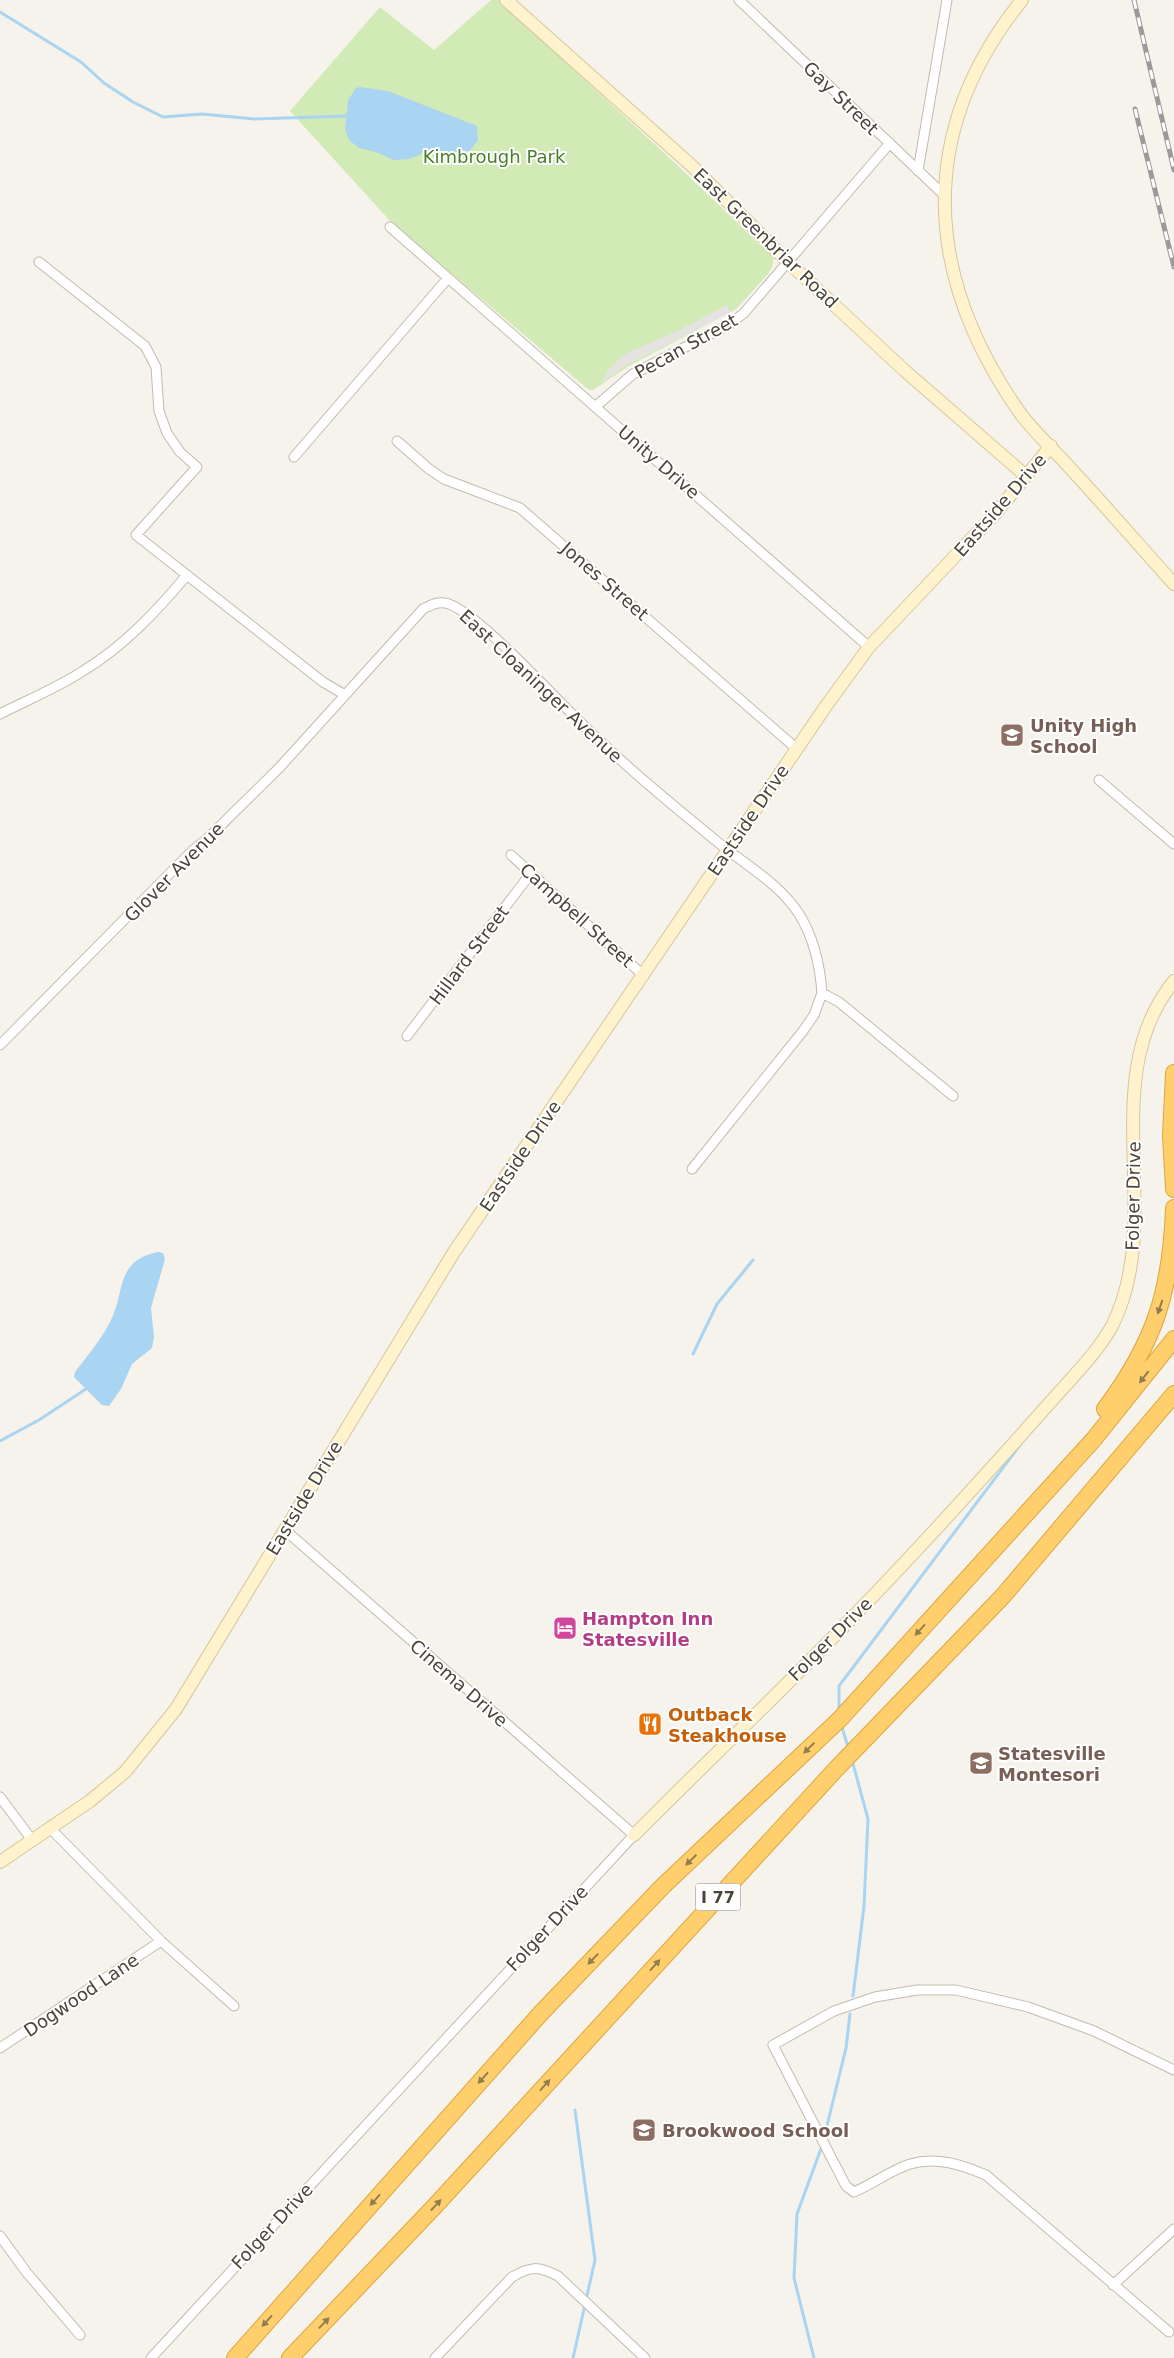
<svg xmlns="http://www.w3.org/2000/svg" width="1174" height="2358" viewBox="0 0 1174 2358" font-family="'DejaVu Sans',sans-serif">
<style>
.green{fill:#d2eab5}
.parking{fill:#e5e3e0}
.water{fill:#a9d4f2}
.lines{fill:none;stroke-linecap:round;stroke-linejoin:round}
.stream{stroke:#a9d4f2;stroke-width:3}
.street-casing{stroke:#c2bbae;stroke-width:11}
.secondary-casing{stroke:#d6c79b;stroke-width:14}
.highway-casing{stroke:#e0a43c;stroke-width:18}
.street{stroke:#fff;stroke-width:9}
.secondary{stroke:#fff3cd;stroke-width:12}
.highway{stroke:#ffcf6e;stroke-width:16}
.rail-casing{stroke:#9a9a9a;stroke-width:5}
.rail{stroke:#fff;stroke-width:3;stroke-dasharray:9;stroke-linecap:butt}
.oneway{fill:#937c4e}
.labels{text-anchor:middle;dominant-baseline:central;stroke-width:4;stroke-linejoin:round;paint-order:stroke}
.shield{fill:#fff;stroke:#817c74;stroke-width:1}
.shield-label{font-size:16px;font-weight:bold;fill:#4b4439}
.street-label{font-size:18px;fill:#4b4439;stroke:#fff}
.park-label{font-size:18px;fill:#4a7f2a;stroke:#fff}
.education-label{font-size:18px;font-weight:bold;fill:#785e54;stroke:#fff;text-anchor:start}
.hotel-label{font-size:18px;font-weight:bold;fill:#b23c85;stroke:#fff;text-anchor:start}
.food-label{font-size:18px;font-weight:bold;fill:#c56008;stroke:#fff;text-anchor:start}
</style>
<rect width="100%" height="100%" fill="#f6f3ec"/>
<path class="green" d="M 491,0 L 498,0 L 675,163 L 774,258 L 772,267 L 768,274 L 736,309 L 629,366 L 593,390 L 589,390 L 392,223 L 290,111 L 380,7 L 434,50 Z"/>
<path class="parking" d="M 727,305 L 731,312 L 627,365 L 603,382 L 608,370 L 623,355 L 679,330 Z"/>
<path class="water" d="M 360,87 L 388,91 L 477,126 L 478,141 L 469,151 L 421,154 L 409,159 L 393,160 L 379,153 L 359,148 L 349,140 L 345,129 L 348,100 L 356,88 Z
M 158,1252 L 163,1253 L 165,1259 L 151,1308 L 154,1337 L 152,1348 L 132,1364 L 121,1389 L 109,1406 L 102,1405 L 74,1377 L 75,1372 C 87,1356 101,1340 110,1322 C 126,1292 114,1261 158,1252 Z"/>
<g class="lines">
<path class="stream" d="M 0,12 L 81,62 L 104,83 L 133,102 L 163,117 L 202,114 L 254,119 L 349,116
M 693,1354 L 717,1304 L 753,1260
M 0,1441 L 39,1420 L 89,1387
M 839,1711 L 839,1686 L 1020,1445
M 841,1724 L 849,1750
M 852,1760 L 868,1819 L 864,1906 L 853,1996
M 824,2138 L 846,2048 L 850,2014
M 573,2358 L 595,2260 L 575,2110
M 814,2358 L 794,2278 L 797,2214 L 822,2146"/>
<g class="street-casing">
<path id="street" d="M 739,0 L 944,195
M 918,171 L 947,0
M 390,227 L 869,647
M 39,262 L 145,346 L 156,367 L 159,411 L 167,433 L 180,452 L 197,467 L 136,535 L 323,682 L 345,695
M 595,407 L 633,374 L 730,324 L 744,313 L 890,143
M 397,441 L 429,469 L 444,479 L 520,508 L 797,749
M 294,457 L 448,278
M 0,714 C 27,700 57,688 83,671 C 124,646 156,612 187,575
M 1099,780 L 1174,844
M 511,855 L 644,976
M 407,1036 L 531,873
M 0,1045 L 193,850 L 207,839 L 280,767 L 423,609 C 431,605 436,602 445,603 C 471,606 552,695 575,717 C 620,762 670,803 720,844 C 747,866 780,884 799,914 C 814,938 820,965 822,993 L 839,1002 L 953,1096
M 692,1169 L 803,1031 L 814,1015 L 822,993
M 0,1797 L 32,1840
M 50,1828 L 161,1941 L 234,2006
M 0,2048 L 161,1941
M 0,2236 L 27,2273 L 80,2335
M 1113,2285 L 1174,2229
M 1169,2332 L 986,2175 C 962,2165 937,2156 910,2164 C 891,2170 873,2184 854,2192 L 846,2186 L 773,2045 L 834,2011 L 875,1997 L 917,1990 L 956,1990 L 1028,2007 L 1094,2031 L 1174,2070
M 151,2358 L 634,1835 L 285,1530
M 435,2358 L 512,2277 C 531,2266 538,2266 558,2276 L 645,2358"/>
</g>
<g class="secondary-casing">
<path id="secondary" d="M 506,0 L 692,166 L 788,262 L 904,370 L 1026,476
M 1022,0 C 915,133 924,276 1020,413 C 1035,433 1055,451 1071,469 C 1106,507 1140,546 1174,584
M 634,1835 C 704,1765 776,1696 845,1625 C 899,1570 952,1512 1004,1454 C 1024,1432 1044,1409 1064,1387 C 1081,1368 1101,1347 1113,1324 C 1166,1216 1094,1079 1174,981
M 0,1862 L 90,1801 L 125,1772 L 176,1709 L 454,1252 L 826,706 L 869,647 L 994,515 L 1051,446"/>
</g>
<g class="highway-casing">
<path id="highway" d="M 1174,1073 L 1171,1136 L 1174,1189
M 1105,1409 C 1155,1342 1171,1291 1174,1208
M 235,2358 L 541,2013 L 663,1886 L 840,1719 L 1094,1439 L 1174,1339
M 290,2358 L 434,2207 L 837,1768 L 1003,1596 L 1174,1394"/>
</g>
<use href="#street" class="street"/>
<use href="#secondary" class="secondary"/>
<use href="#highway" class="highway"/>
<g class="rail-casing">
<path id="rail" d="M 1134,0 L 1174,170
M 1135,109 L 1174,267"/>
</g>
<use href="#rail" class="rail"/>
</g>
<defs><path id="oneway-solid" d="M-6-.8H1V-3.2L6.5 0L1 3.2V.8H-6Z" transform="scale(1.25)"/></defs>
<g class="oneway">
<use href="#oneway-solid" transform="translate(1160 1307) rotate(109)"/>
<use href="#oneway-solid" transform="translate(1144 1377) rotate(128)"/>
<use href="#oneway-solid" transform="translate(920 1630) rotate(132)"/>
<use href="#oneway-solid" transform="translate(809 1748) rotate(136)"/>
<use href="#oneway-solid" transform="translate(691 1860) rotate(136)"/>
<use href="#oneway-solid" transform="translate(593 1959) rotate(134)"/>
<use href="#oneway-solid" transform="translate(655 1965) rotate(-48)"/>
<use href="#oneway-solid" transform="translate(483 2078) rotate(132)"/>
<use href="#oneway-solid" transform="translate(545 2085) rotate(-48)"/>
<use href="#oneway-solid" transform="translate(375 2200) rotate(132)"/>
<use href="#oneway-solid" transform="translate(436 2205) rotate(-47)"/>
<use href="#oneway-solid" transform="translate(267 2321) rotate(132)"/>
<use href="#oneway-solid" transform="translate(324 2323) rotate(-46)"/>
</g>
<defs>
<g id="school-square" transform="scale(1.25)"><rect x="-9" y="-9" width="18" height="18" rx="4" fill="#8d6e63" stroke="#fff"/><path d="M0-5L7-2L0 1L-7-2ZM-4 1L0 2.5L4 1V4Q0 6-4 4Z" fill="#fff"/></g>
<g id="hotel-square" transform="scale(1.25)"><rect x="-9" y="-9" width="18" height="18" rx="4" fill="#d1479c" stroke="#fff"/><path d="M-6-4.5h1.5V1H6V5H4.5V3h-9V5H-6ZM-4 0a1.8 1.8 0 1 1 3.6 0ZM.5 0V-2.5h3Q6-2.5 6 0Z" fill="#fff"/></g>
<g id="restaurant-square" transform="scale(1.25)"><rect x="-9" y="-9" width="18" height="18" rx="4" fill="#e8710a" stroke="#fff"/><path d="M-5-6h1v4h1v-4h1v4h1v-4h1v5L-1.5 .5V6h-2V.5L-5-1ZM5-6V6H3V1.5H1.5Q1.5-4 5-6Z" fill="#fff"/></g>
</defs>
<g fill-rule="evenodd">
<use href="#school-square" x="1012" y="735"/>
<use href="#hotel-square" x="565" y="1628"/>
<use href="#restaurant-square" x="650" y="1724"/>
<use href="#school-square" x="981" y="1763"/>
<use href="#school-square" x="644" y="2130"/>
</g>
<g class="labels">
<rect class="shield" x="695.5" y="1883.5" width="45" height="27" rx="4"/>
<g class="shield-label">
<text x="718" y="1897">I 77</text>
</g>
<g class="street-label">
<text transform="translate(841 98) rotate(44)">Gay Street</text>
<text transform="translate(766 238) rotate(44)">East Greenbriar Road</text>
<text transform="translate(686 346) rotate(-29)">Pecan Street</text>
<text transform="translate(659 462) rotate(41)">Unity Drive</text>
<text transform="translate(1000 505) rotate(-49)">Eastside Drive</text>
<text transform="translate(605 581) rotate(41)">Jones Street</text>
<text transform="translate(541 686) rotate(43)">East Cloaninger Avenue</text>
<text transform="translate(748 820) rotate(-56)">Eastside Drive</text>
<text transform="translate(174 872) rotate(-45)">Glover Avenue</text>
<text transform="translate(577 915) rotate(42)">Campbell Street</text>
<text transform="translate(469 955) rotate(-53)">Hillard Street</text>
<text transform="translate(520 1156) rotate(-56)">Eastside Drive</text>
<text transform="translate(1133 1196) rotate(-89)">Folger Drive</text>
<text transform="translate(304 1498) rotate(-59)">Eastside Drive</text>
<text transform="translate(830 1639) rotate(-45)">Folger Drive</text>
<text transform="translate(459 1683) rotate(41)">Cinema Drive</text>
<text transform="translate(547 1928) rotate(-47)">Folger Drive</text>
<text transform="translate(81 1995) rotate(-34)">Dogwood Lane</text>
<text transform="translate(272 2226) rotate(-47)">Folger Drive</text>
</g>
<g class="park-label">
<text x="494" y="156">Kimbrough Park</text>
</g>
<g class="education-label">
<text x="1030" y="725">Unity High<tspan x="1030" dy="21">School</tspan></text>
<text x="998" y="1753">Statesville<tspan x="998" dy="21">Montesori</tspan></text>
<text x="662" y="2130">Brookwood School</text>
</g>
<g class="hotel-label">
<text x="582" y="1618">Hampton Inn<tspan x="582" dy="21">Statesville</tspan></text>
</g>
<g class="food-label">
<text x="668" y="1714">Outback<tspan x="668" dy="21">Steakhouse</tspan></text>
</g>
</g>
</svg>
